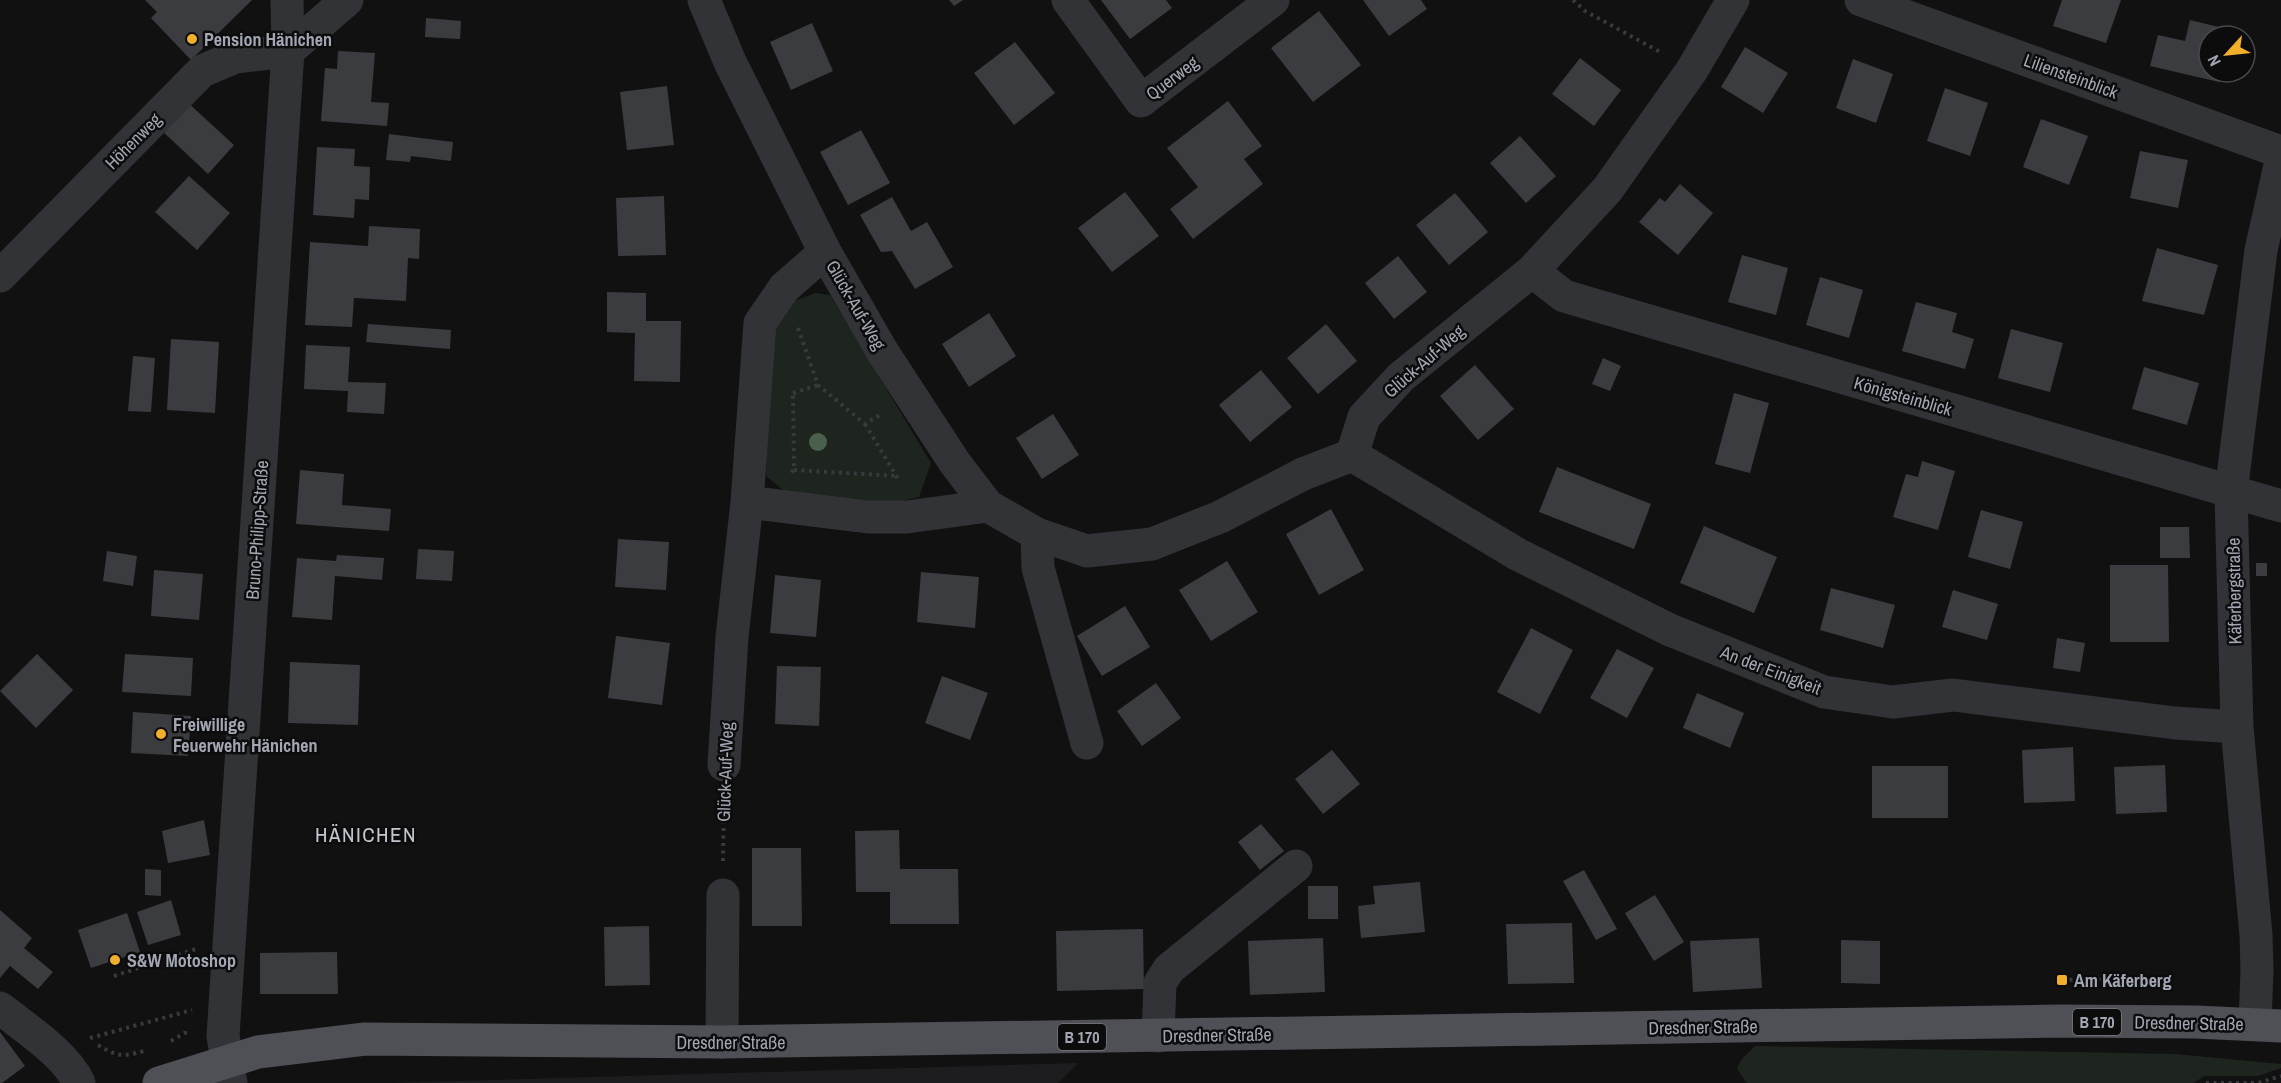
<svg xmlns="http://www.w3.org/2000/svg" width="2281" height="1083" viewBox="0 0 2281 1083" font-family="'Archivo Narrow',sans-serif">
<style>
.built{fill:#1d1d1f}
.green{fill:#1d251e}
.building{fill:#3b3c3f}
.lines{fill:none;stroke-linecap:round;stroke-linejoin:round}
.path{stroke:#383a3e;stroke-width:4;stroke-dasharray:3 4.5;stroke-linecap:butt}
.minor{stroke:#323337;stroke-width:33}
.major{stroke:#4e5056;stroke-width:33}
.tree{fill:#4a5f4c}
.poi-dot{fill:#f1af2b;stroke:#0c0c0d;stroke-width:2}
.labels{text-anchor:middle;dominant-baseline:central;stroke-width:5;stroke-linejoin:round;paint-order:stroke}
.shield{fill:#0c0c0d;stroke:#757881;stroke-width:1.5}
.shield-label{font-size:16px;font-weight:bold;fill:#a2a7b3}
.poi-label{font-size:18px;font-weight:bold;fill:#a2a7b3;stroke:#0c0c0d;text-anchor:start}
.street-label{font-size:18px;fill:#a2a7b3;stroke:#0c0c0d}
.quarter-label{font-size:21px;letter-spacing:1.5px;fill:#c3c6cf;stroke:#0c0c0d}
</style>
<rect width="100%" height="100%" fill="#111112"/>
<path class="built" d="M 1078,1063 L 1058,1083 L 388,1083 Z"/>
<path class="green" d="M 816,293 L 830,295 L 931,463 L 919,497 L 889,504 L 788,494 L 766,476 L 769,341 L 783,305 Z
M 1755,1046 L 2175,1054 L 2281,1064 L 2281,1068 L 2258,1076 L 2205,1076 L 2193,1083 L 1747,1083 L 1737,1069 L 1741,1060 Z"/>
<path class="building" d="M 145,0 L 252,0 L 191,60 L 151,18 L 157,12 Z
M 949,0 L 963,0 L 954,6 Z
M 1101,0 L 1166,0 L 1172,8 L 1130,39 Z
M 1363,0 L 1421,0 L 1427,9 L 1389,36 Z
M 2062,0 L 2121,0 L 2106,43 L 2053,26 Z
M 1319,11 L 1361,65 L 1313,102 L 1271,48 Z
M 426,18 L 461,21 L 460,39 L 425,37 Z
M 2190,20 L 2231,30 L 2229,36 L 2209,36 L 2209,72 L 2221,72 L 2219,82 L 2150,66 L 2158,35 L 2185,41 Z
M 812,23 L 833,71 L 791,90 L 770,42 Z
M 1015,42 L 1055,93 L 1014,125 L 974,73 Z
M 1745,47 L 1788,73 L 1763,113 L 1721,87 Z
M 338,51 L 375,53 L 371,102 L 389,103 L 387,126 L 321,121 L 325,68 L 337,69 Z
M 1580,58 L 1621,90 L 1594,126 L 1552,94 Z
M 1853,59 L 1893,74 L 1876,123 L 1836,108 Z
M 667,86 L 674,145 L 627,150 L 620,92 Z
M 1945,88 L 1988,103 L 1970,156 L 1927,141 Z
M 185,100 L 234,145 L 208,174 L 159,128 Z
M 1228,101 L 1262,146 L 1244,159 L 1263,184 L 1193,239 L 1170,209 L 1198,187 L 1167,148 Z
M 2041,119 L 2088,136 L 2069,185 L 2023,167 Z
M 861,130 L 890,183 L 848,205 L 820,152 Z
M 389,134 L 453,142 L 451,161 L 411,156 L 410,162 L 386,160 Z
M 1520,136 L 1556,176 L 1526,203 L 1490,163 Z
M 317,147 L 355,149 L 354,166 L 370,167 L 369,200 L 355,199 L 354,218 L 313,215 Z
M 2140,151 L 2188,160 L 2178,208 L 2130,198 Z
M 189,176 L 230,213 L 197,250 L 155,212 Z
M 1680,184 L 1713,213 L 1678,255 L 1639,222 L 1660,198 L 1665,202 Z
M 1125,192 L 1159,236 L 1112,272 L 1078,228 Z
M 1455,193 L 1488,232 L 1449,265 L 1416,225 Z
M 664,196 L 666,255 L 618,256 L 616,198 Z
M 892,197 L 911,231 L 927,222 L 953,267 L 915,289 L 892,251 L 881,252 L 860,215 Z
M 369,226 L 420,229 L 419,259 L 408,258 L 406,301 L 354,298 L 352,327 L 305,325 L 310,242 L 368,246 Z
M 2157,248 L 2218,265 L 2204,315 L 2142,301 Z
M 1742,255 L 1788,268 L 1776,315 L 1728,302 Z
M 1398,256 L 1427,292 L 1394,319 L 1365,283 Z
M 1820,277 L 1863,290 L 1849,338 L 1806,325 Z
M 607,292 L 646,293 L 646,321 L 681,321 L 680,382 L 634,381 L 635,333 L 607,332 Z
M 1916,302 L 1957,313 L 1952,332 L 1974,339 L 1965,369 L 1902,351 Z
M 989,313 L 1016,356 L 969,387 L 942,344 Z
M 368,324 L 451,330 L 450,349 L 366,342 Z
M 1326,324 L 1357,361 L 1318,394 L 1287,358 Z
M 2011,329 L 2063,343 L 2050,392 L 1998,378 Z
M 171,339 L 219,342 L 215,413 L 167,410 Z
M 306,345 L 350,347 L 348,382 L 386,383 L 384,414 L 347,412 L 348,391 L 304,389 Z
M 133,356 L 155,358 L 151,412 L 128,411 Z
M 1603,358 L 1621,366 L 1610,391 L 1592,384 Z
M 1475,365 L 1514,409 L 1478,440 L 1440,396 Z
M 2144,367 L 2199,383 L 2187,425 L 2132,409 Z
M 1261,370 L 1292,407 L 1250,442 L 1219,405 Z
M 1734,393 L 1769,403 L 1750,473 L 1715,464 Z
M 1053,414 L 1079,455 L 1042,479 L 1016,438 Z
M 1922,461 L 1955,471 L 1938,530 L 1893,517 L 1906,474 L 1918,477 Z
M 1557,467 L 1651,504 L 1634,549 L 1539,512 Z
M 300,470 L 344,474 L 342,505 L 391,509 L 389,531 L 296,524 Z
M 1331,509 L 1364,570 L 1319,595 L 1286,534 Z
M 1981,510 L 2023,522 L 2010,569 L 1968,557 Z
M 1704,526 L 1777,557 L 1754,613 L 1680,583 Z
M 2160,527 L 2189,527 L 2190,558 L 2160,558 Z
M 618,539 L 669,542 L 666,590 L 615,587 Z
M 418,549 L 454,551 L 452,581 L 416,579 Z
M 107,551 L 137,556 L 133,586 L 103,581 Z
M 337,555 L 384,558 L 382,580 L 335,576 L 332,620 L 292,617 L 297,558 L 336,561 Z
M 1227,561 L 1258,612 L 1211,641 L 1179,590 Z
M 2256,563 L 2267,563 L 2267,576 L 2256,576 Z
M 2110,565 L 2168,565 L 2169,642 L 2110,642 Z
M 154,570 L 203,574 L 199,620 L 151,616 Z
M 921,572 L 979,577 L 975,628 L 917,622 Z
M 775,575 L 821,580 L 816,637 L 770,633 Z
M 1831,588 L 1895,605 L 1883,648 L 1820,630 Z
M 1953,590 L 1998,604 L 1987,640 L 1942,627 Z
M 1125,606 L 1150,647 L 1102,676 L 1077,636 Z
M 1531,628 L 1573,650 L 1540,714 L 1497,692 Z
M 616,636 L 670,643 L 662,705 L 608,698 Z
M 2057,638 L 2085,643 L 2080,672 L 2053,668 Z
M 1617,649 L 1654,668 L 1627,718 L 1590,698 Z
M 37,654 L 73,690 L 36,728 L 0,691 Z
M 125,654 L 193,658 L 191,696 L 122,692 Z
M 290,662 L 360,665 L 358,725 L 288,723 Z
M 777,666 L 821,667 L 819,726 L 775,724 Z
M 942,676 L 988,693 L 970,740 L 925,723 Z
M 1156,683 L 1181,718 L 1142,746 L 1117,711 Z
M 1697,693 L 1744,713 L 1730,748 L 1683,728 Z
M 133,712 L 191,716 L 188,756 L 131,753 Z
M 2073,747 L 2075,801 L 2024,803 L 2022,750 Z
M 1332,750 L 1360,784 L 1323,814 L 1295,779 Z
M 2165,765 L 2167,812 L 2116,814 L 2114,767 Z
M 1872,766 L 1948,766 L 1948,818 L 1872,818 Z
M 204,820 L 210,855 L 168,863 L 162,831 Z
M 1261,824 L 1284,851 L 1260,870 L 1238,842 Z
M 899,830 L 900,869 L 958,869 L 959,924 L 890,924 L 890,892 L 856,892 L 855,831 Z
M 752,848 L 801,848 L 802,926 L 752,926 Z
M 145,869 L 161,870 L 161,896 L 145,895 Z
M 1584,870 L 1617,929 L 1596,940 L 1563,881 Z
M 1420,882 L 1425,932 L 1361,938 L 1358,906 L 1375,904 L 1373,886 Z
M 1308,886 L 1338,886 L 1338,919 L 1308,919 Z
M 1655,895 L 1684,942 L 1654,961 L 1625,913 Z
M 171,900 L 181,935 L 148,945 L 137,912 Z
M 0,910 L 32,938 L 24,948 L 53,972 L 38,989 L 10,966 L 0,978 Z
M 127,913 L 140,952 L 91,968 L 78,930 Z
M 1572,923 L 1574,983 L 1508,984 L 1506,924 Z
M 649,926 L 650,985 L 605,986 L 604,927 Z
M 1143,929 L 1144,989 L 1057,991 L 1056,931 Z
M 1323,938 L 1325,992 L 1250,995 L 1248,941 Z
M 1759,938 L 1762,988 L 1693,992 L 1690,941 Z
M 1841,940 L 1880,941 L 1880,984 L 1841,983 Z
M 337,952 L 338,994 L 260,994 L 260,953 Z
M 0,1032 L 25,1066 L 2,1083 L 0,1083 Z"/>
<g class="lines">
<path class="path" d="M 1573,0 L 1585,11 L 1662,53
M 798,328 L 818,385 L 865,424 L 883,413
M 793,393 L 818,385
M 865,424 L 900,482
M 794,470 L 897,476
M 791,472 L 794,470 L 793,394
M 723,861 L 724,797
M 114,976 L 196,949
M 2062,980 L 2163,978
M 90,1038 L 192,1010
M 171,1041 L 185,1033 L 187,1027
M 98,1045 C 118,1057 122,1057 144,1051
M 2206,1083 L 2258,1083 L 2281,1076"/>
<path class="minor" d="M 704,0 L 730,62 L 825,252 L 784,288 L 760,323 L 747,502 L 732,637 L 724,765
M 1068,0 L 1141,101 L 1273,0
M 1861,0 L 2281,152
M 825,252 L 882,351 L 955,463 L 988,506 L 1037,534 L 1087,551 L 1152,544 L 1220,517 L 1303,474 L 1352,455
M 1532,271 L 1564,296 L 2281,506
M 0,276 L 202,71 L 235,57 L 288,51 L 347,0
M 1352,455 L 1517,554 L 1670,630 L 1824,692 L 1893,702 L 1953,695 L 2175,723 L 2237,727
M 1352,455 L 1364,417 L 1401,377 L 1532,271 L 1607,190 L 1692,70 L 1733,0
M 747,502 L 868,517 L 907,517 L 988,506
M 1037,534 L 1038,568 L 1087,743
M 0,1008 C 25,1028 66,1054 79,1083
M 2255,1024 L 2257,970 L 2256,935 L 2237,727 L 2231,493 L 2261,250 L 2281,161
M 1158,1036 L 1160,983 L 1169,969 L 1296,866
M 722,1042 L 723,895
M 231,1083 L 223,1036 L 288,51 L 287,0"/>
<path class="major" d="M 159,1083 L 258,1052 L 365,1039 L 722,1042 L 2058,1021 L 2196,1022 L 2281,1026"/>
</g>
<circle class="tree" cx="818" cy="442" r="9"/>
<g class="poi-dot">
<circle cx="192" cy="39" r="6"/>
<circle cx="161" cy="734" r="6"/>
<circle cx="115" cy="960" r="6"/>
<rect x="2056" y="974" width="12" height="12" rx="3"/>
</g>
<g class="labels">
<g class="shield">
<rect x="2073" y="1009" width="48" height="26" rx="4.5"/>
<rect x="1058" y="1024" width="48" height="26" rx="4.5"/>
</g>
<g class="shield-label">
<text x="2097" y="1022">B 170</text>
<text x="1082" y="1037">B 170</text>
</g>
<g class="poi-label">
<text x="204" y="39">Pension Hänichen</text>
<text x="173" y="724">Freiwillige<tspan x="173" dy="21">Feuerwehr Hänichen</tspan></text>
<text x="127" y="960">S&amp;W Motoshop</text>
<text x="2074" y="980">Am Käferberg</text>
</g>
<g class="street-label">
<text transform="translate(2071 76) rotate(20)">Liliensteinblick</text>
<text transform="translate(1172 78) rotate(-37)">Querweg</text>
<text transform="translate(133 141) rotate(-45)">Höhenweg</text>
<text transform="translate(856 305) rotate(60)">Glück-Auf-Weg</text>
<text transform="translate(1424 361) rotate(-41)">Glück-Auf-Weg</text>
<text transform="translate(1903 396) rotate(16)">Königsteinblick</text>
<text transform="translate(257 530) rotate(-86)">Bruno-Philipp-Straße</text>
<text transform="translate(2234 591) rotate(-91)">Käferbergstraße</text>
<text transform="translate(1771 670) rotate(21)">An der Einigkeit</text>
<text transform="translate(725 772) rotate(-88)">Glück-Auf-Weg</text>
<text transform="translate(2189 1023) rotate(1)">Dresdner Straße</text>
<text transform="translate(1703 1027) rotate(-1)">Dresdner Straße</text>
<text transform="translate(1217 1035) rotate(-1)">Dresdner Straße</text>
<text x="731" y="1042">Dresdner Straße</text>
</g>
<g class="quarter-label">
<text x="366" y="834">HÄNICHEN</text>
</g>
</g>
<g transform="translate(2227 54) rotate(243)"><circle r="28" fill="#0c0c0d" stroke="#484a4f" stroke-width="1.5"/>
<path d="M0-4.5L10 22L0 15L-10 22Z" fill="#f1af2b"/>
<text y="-9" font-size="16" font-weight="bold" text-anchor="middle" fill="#a2a7b3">N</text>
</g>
</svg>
